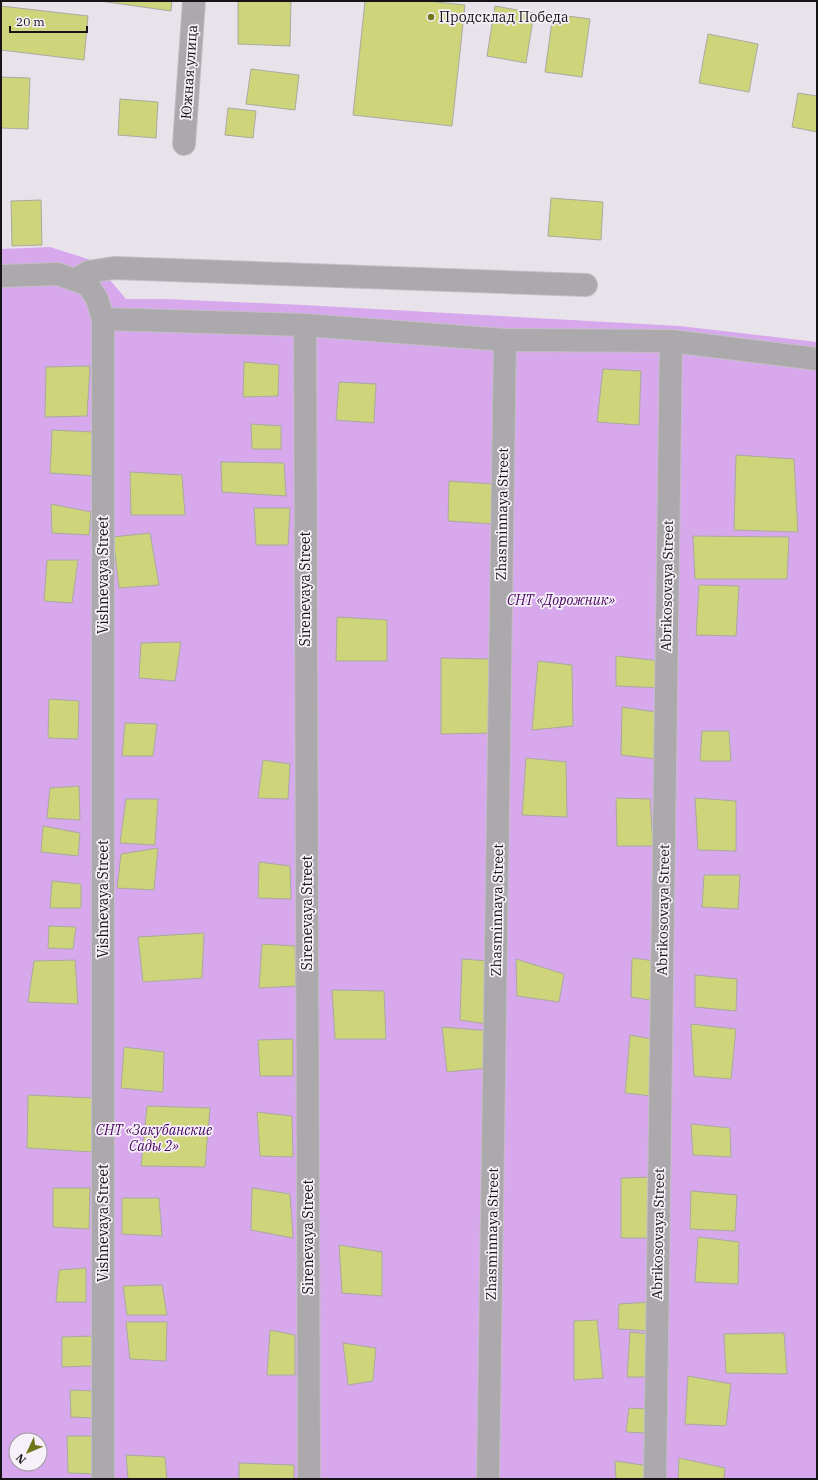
<svg xmlns="http://www.w3.org/2000/svg" width="818" height="1480" viewBox="0 0 818 1480" font-family="'IBM Plex Serif',serif">
<style>
.green{fill:#d7a8ec;fill-rule:evenodd}
.building{fill:#cdd479;stroke:#a9aaa1}
.lines{fill:none;stroke-linecap:round;stroke-linejoin:round}
.minor-casing{stroke:#c2bec5;stroke-width:24}
.minor{stroke:#aba9ac;stroke-width:22}
.poi-dot{fill:#70741b;stroke:#f6f0f8;stroke-width:1.5}
.labels{text-anchor:middle;dominant-baseline:central;stroke-width:3.5;stroke-linejoin:round;paint-order:stroke}
.poi-label{font-size:14px;fill:#161416;stroke:#f6f0f8;text-anchor:start}
.street-label{font-size:14px;fill:#161416;stroke:#f6f0f8}
.park-label{font-size:14px;font-style:italic;fill:#4a0661;stroke:#f6f0f8}
</style>
<rect width="100%" height="100%" fill="#e8e3eb"/>
<path class="green" d="M 50,247 L 94,261 L 126,299 L 166,299 L 303,305 L 679,326 L 817,342 L 817,1479 L 1,1479 L 1,249 ZM 16,1440 L 40,1440 L 40,1464 L 16,1464 Z"/>
<path class="building" d="M 100,1 L 172,1 L 171,11 Z
M 238,1 L 291,1 L 290,46 L 238,44 Z
M 365,1 L 428,1 L 465,5 L 452,126 L 353,115 Z
M 1,6 L 88,16 L 84,60 L 1,50 Z
M 495,6 L 534,13 L 526,63 L 487,56 Z
M 553,14 L 590,19 L 582,77 L 545,72 Z
M 708,34 L 758,44 L 749,92 L 699,83 Z
M 251,69 L 299,75 L 295,110 L 246,104 Z
M 1,77 L 30,78 L 28,129 L 1,128 Z
M 798,93 L 817,96 L 817,132 L 792,127 Z
M 120,99 L 158,102 L 156,138 L 118,135 Z
M 228,108 L 256,111 L 253,138 L 225,135 Z
M 551,198 L 603,202 L 601,240 L 548,236 Z
M 41,200 L 42,245 L 12,246 L 11,201 Z
M 244,362 L 279,365 L 278,396 L 243,397 Z
M 90,366 L 87,416 L 45,417 L 46,367 Z
M 603,369 L 641,371 L 639,425 L 597,422 Z
M 339,382 L 376,384 L 374,423 L 336,420 Z
M 251,424 L 281,426 L 281,449 L 252,449 Z
M 52,430 L 92,432 L 95,476 L 50,473 Z
M 736,455 L 794,459 L 798,532 L 734,530 Z
M 221,462 L 284,463 L 286,496 L 222,492 Z
M 130,472 L 182,475 L 185,515 L 131,515 Z
M 449,481 L 494,484 L 494,524 L 448,521 Z
M 51,504 L 91,512 L 89,535 L 52,533 Z
M 254,508 L 290,508 L 288,545 L 256,545 Z
M 150,533 L 159,585 L 119,588 L 113,537 Z
M 693,536 L 789,537 L 787,579 L 695,579 Z
M 47,560 L 78,560 L 72,603 L 44,601 Z
M 699,585 L 739,586 L 736,636 L 696,635 Z
M 337,617 L 387,620 L 387,661 L 336,661 Z
M 181,642 L 175,681 L 139,678 L 141,643 Z
M 616,656 L 660,661 L 661,688 L 616,686 Z
M 441,658 L 489,659 L 492,733 L 441,734 Z
M 538,661 L 572,665 L 573,726 L 532,730 Z
M 49,699 L 79,701 L 78,739 L 48,738 Z
M 622,707 L 655,712 L 656,759 L 621,755 Z
M 125,723 L 157,724 L 153,756 L 122,756 Z
M 702,731 L 729,731 L 731,761 L 700,761 Z
M 526,758 L 566,762 L 567,817 L 522,815 Z
M 263,760 L 290,764 L 288,799 L 258,798 Z
M 79,786 L 80,820 L 47,818 L 50,788 Z
M 616,798 L 650,799 L 653,846 L 617,846 Z
M 695,798 L 736,801 L 736,851 L 698,850 Z
M 126,799 L 158,799 L 155,845 L 120,843 Z
M 43,826 L 80,833 L 78,856 L 41,852 Z
M 158,848 L 154,890 L 117,888 L 121,854 Z
M 259,862 L 290,866 L 291,899 L 258,898 Z
M 704,875 L 740,875 L 738,909 L 702,907 Z
M 52,881 L 81,884 L 81,908 L 50,908 Z
M 49,926 L 76,927 L 73,949 L 48,948 Z
M 204,933 L 202,978 L 143,982 L 138,937 Z
M 262,944 L 295,946 L 296,986 L 259,988 Z
M 632,958 L 656,961 L 656,1001 L 631,997 Z
M 462,959 L 490,961 L 487,1024 L 460,1020 Z
M 516,959 L 564,974 L 559,1002 L 517,996 Z
M 75,960 L 78,1004 L 28,1002 L 34,961 Z
M 695,975 L 737,979 L 736,1011 L 695,1007 Z
M 332,990 L 384,991 L 386,1039 L 335,1039 Z
M 691,1024 L 736,1029 L 731,1079 L 694,1076 Z
M 442,1027 L 490,1031 L 488,1068 L 447,1072 Z
M 630,1035 L 657,1040 L 652,1096 L 625,1093 Z
M 293,1039 L 293,1076 L 260,1076 L 258,1040 Z
M 124,1047 L 164,1052 L 163,1092 L 121,1088 Z
M 28,1095 L 92,1098 L 92,1152 L 27,1148 Z
M 147,1106 L 210,1108 L 205,1167 L 141,1166 Z
M 257,1112 L 292,1116 L 293,1157 L 260,1156 Z
M 691,1124 L 730,1128 L 731,1157 L 693,1155 Z
M 654,1177 L 651,1238 L 621,1238 L 621,1178 Z
M 53,1188 L 90,1188 L 89,1229 L 53,1227 Z
M 252,1188 L 290,1194 L 293,1238 L 251,1230 Z
M 691,1191 L 737,1195 L 735,1231 L 690,1229 Z
M 122,1198 L 159,1198 L 162,1236 L 122,1234 Z
M 698,1237 L 739,1242 L 738,1284 L 695,1282 Z
M 339,1245 L 382,1252 L 382,1296 L 342,1293 Z
M 86,1268 L 86,1302 L 56,1302 L 59,1270 Z
M 162,1285 L 167,1315 L 127,1315 L 123,1286 Z
M 652,1302 L 653,1331 L 618,1329 L 619,1304 Z
M 597,1320 L 603,1378 L 574,1380 L 574,1321 Z
M 126,1322 L 167,1322 L 166,1361 L 130,1359 Z
M 270,1330 L 295,1335 L 295,1375 L 267,1375 Z
M 630,1332 L 650,1334 L 649,1377 L 627,1377 Z
M 784,1333 L 787,1374 L 726,1373 L 724,1334 Z
M 92,1336 L 92,1366 L 62,1367 L 62,1337 Z
M 343,1343 L 376,1348 L 373,1381 L 348,1385 Z
M 688,1376 L 731,1384 L 726,1426 L 685,1424 Z
M 70,1390 L 93,1391 L 93,1418 L 71,1417 Z
M 629,1408 L 647,1409 L 646,1433 L 626,1432 Z
M 67,1436 L 94,1436 L 95,1474 L 68,1473 Z
M 126,1455 L 165,1457 L 167,1479 L 128,1479 Z
M 679,1458 L 725,1468 L 724,1479 L 678,1479 Z
M 615,1461 L 650,1466 L 650,1479 L 616,1479 Z
M 239,1463 L 294,1465 L 294,1479 L 239,1479 Z"/>
<g class="lines">
<g class="minor-casing">
<path id="minor" d="M 184,144 L 194,1
M 1,276 L 58,274 L 88,285 L 97,299 L 103,319 L 103,1479
M 75,280 L 88,272 L 114,268 L 586,285
M 103,319 L 305,325 L 505,340 L 671,341 L 817,359
M 305,325 L 309,1479
M 488,1479 L 505,340
M 655,1479 L 671,341"/>
</g>
<use href="#minor" class="minor"/>
</g>
<circle class="poi-dot" cx="431" cy="17" r="4"/>
<g class="labels">
<g class="poi-label">
<text x="439" y="17">Продсклад Победа</text>
</g>
<g class="street-label">
<text transform="translate(189 72) rotate(-86)">Южная улица</text>
<text transform="translate(502 514) rotate(-89)">Zhasminnaya Street</text>
<text transform="translate(103 575) rotate(-90)">Vishnevaya Street</text>
<text transform="translate(667 586) rotate(-89)">Abrikosovaya Street</text>
<text transform="translate(305 589) rotate(-90)">Sirenevaya Street</text>
<text transform="translate(103 899) rotate(-90)">Vishnevaya Street</text>
<text transform="translate(497 910) rotate(-89)">Zhasminnaya Street</text>
<text transform="translate(663 910) rotate(-89)">Abrikosovaya Street</text>
<text transform="translate(307 913) rotate(-90)">Sirenevaya Street</text>
<text transform="translate(103 1223) rotate(-90)">Vishnevaya Street</text>
<text transform="translate(492 1234) rotate(-89)">Zhasminnaya Street</text>
<text transform="translate(658 1234) rotate(-89)">Abrikosovaya Street</text>
<text transform="translate(308 1237) rotate(-90)">Sirenevaya Street</text>
</g>
<g class="park-label">
<text x="561" y="600">СНТ «Дорожник»</text>
<text x="154" y="1130">СНТ «Закубанские<tspan x="154" dy="16">Сады 2»</tspan></text>
</g>
</g>
<rect width="818" height="1480" fill="none" stroke="#161416" stroke-width="4"/>
<g transform="translate(28 1452) rotate(226)"><circle r="19" fill="#f6f0f8" stroke="#9c989e"/>
<path d="M0-3L7 15L0 10L-7 15Z" fill="#70741b"/>
<text y="-6" font-size="11" font-weight="bold" text-anchor="middle" fill="#161416">N</text>
</g>
<path d="M10 26v6h77v-6" fill="none" stroke="#161416" stroke-width="2"/>
<text x="16" y="26" font-size="12" fill="#161416" stroke="#f6f0f8" stroke-width="3" paint-order="stroke">20 m</text>
</svg>
